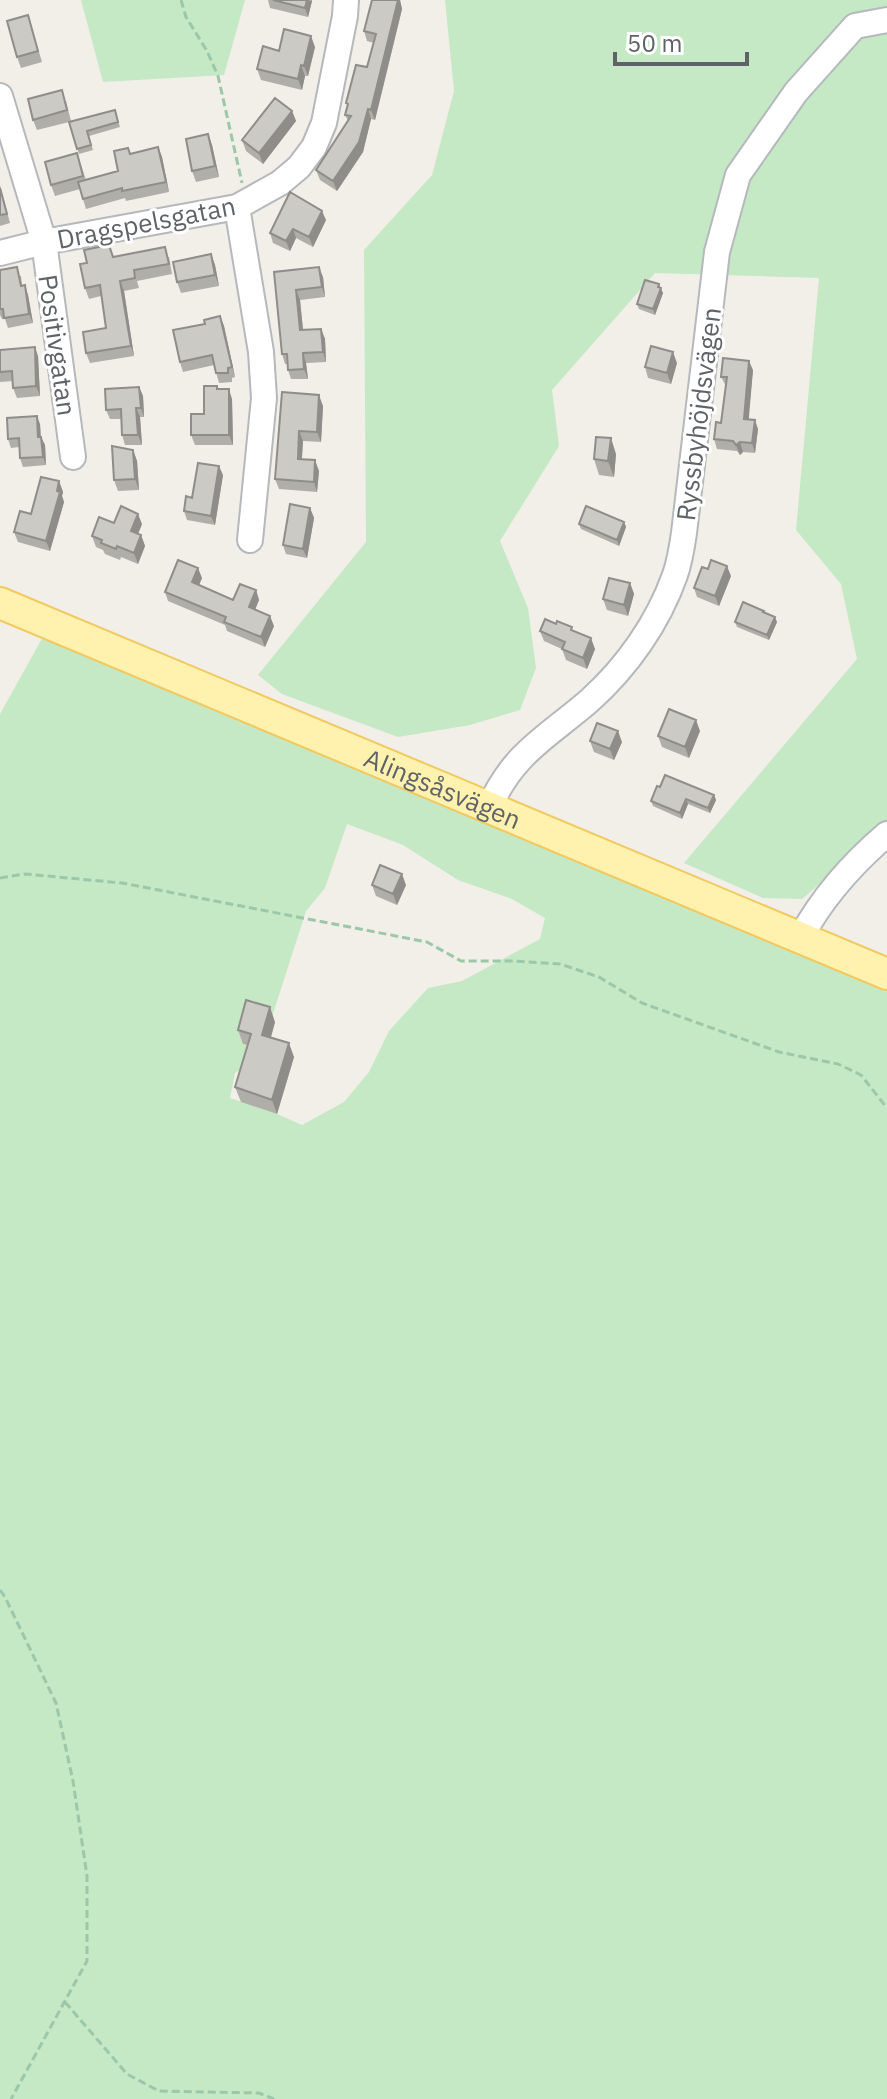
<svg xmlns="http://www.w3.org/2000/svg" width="887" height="2099" viewBox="0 0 887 2099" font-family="'IBM Plex Sans',sans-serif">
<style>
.green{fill:#c5e8c5;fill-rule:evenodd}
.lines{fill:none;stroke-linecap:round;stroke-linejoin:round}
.minor-casing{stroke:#b5b8bc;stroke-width:28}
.major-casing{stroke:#f2c960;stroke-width:34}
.path{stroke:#9cc7a9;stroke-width:3;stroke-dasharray:8 4;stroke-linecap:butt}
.minor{stroke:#fff;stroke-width:24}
.major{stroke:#fff2af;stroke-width:30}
.wall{fill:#afaea9}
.shaded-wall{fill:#8f8d8a}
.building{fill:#cccac5;stroke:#8f8d8a;stroke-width:2}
.labels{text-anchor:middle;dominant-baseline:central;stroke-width:6;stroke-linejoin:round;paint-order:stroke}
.street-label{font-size:26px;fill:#5f6368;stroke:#fff}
</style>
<rect width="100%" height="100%" fill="#f1efe8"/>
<path class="green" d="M 81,0 L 245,0 L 224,75 L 103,82 Z
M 445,0 L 887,0 L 887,825 L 802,899 L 763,898 L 684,863 L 857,659 L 841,584 L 796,530 L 819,278 L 655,273 L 552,390 L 559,446 L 500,541 L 528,608 L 536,668 L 520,710 L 470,725 L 398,737 L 282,694 L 258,675 L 366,542 L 364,250 L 432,175 L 454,91 Z
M 44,635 L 887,989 L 887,2099 L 0,2099 L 0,714 ZM 347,824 L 403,845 L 458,880 L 512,899 L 545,918 L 540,939 L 462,981 L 428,988 L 389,1031 L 369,1072 L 344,1102 L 302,1125 L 277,1114 L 230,1098 L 235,1073 L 267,1051 L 271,1020 L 306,911 L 325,888 Z"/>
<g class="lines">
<g class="minor-casing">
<path id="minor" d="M 0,96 L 44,242 L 73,457
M 237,207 L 261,352 L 264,398 L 250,540
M 0,253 L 44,242 L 237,207 L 280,183 L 299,167 L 314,147 L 324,123 L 345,16 L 346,0
M 489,808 C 513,753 546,738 589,701 C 627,667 658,623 675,575 C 680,561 682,547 684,533 L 717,252 L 738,175 L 796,92 L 855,26 L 887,20
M 801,937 C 822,898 853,863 887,834"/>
</g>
<g class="major-casing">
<g id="major">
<path id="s1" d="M 0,603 L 887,974"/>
</g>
</g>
<path class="path" d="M 181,0 L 186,17 L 207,51 L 218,76 L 242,183
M 0,878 L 25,874 L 122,883 L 427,942 L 461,961 L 514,961 L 560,964 L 599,977 L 642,1003 L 779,1052 L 838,1064 L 861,1075 L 887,1108
M 0,1590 L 5,1597 L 56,1703 L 73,1781 L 87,1876 L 87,1961 L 11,2099
M 65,2002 L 127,2074 L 159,2091 L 259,2093 L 274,2099"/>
<use href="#minor" class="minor"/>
<use href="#major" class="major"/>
</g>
<path class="wall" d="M 268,0 L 312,0 L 312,1 L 308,17 L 270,8 Z
M 400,0 L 402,9 L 375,120 L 371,119 L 363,152 L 337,191 L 320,180 L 316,170 L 348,121 L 345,115 L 348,106 L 346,103 L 367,67 L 374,43 L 367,41 L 364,31 Z
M 28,15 L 42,62 L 21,68 L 17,57 Z
M 315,47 L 308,76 L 305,76 L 302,90 L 261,80 L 257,69 L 279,51 Z
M 66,101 L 71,121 L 115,110 L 120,127 L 89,136 L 93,150 L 79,154 L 69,122 L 37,130 L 33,120 Z
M 292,111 L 296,121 L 263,164 L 246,151 L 242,140 Z
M 208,134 L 212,145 L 219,177 L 196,182 L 192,171 Z
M 158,147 L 162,157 L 169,192 L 126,201 L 125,198 L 86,209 L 80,189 L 55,196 L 51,185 L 77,153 L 86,180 L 118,171 L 128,148 L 130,154 Z
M 0,185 L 10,223 L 0,226 Z
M 326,220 L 313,247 L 296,238 L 290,251 L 273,243 L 270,233 Z
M 211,254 L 215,265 L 219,286 L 181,293 L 177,282 Z
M 113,257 L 169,257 L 172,274 L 137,281 L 139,288 L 124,291 L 134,356 L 90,363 L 86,353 L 106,328 L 101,296 L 89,299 L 85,288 Z
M 0,270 L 21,276 L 22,286 L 28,295 L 33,323 L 8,328 L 5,319 L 2,319 L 0,315 Z
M 274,272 L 323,277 L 325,297 L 300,300 L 303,330 L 321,329 L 325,339 L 326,362 L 306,363 L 308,379 L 291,379 L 288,370 L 288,364 L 285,364 L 282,354 Z
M 660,288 L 663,293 L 655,315 L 639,309 L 637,304 Z
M 220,316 L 224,326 L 235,377 L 232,378 L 232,382 L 219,383 L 214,365 L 183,372 L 180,362 L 205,324 Z
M 0,350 L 38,356 L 40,396 L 17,398 L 13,388 L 13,381 L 0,382 Z
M 677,363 L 671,384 L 648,378 L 645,367 Z
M 753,370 L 748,419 L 758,429 L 755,453 L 743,452 L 740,455 L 737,451 L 717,449 L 714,439 L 721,423 L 726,386 L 721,377 Z
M 217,386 L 218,389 L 232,399 L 233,445 L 195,445 L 191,435 L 204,414 Z
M 139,387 L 143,396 L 144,417 L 140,417 L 142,445 L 125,445 L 122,435 L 121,419 L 110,419 L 106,410 Z
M 282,392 L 323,406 L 321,442 L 303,441 L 302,459 L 319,471 L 317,492 L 279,489 L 275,479 Z
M 40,424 L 41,437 L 45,445 L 46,465 L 23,467 L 20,458 L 19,447 L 11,448 L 8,439 Z
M 133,450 L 137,461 L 139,490 L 118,491 L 114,480 Z
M 616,454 L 614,477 L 599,475 L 594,459 Z
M 223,475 L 215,525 L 187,520 L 184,511 L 192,498 Z
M 59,481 L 63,492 L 62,496 L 64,502 L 50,551 L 18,542 L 14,532 Z
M 310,508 L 314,518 L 307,558 L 286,554 L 283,545 Z
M 624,522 L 626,527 L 619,546 L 581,529 L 579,524 Z
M 114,523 L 142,524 L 138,534 L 141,535 L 145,546 L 138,564 L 121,557 L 120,560 L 105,554 L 103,550 L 96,547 L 92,536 Z
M 731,576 L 719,606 L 697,597 L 694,588 Z
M 202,578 L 199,585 L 233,600 L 256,590 L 259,600 L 255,610 L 274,626 L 265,647 L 227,631 L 225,625 L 168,601 L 165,592 Z
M 630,583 L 634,594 L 628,616 L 607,610 L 603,599 Z
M 765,613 L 777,622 L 769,640 L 737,627 L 735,622 Z
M 540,631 L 574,631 L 595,649 L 587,669 L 566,660 L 562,649 L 544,641 Z
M 700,731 L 689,758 L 662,747 L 658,736 Z
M 590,741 L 622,742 L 614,760 L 594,752 Z
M 660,787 L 714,795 L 716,800 L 710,813 L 688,804 L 682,819 L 653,806 L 651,801 Z
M 372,885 L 406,885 L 397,905 L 376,896 Z
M 275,1022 L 271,1038 L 294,1057 L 277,1114 L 241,1102 L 235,1087 L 248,1045 L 243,1044 L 238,1030 Z"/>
<path class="shaded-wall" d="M 307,0 L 312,1 L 308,17 L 305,8 Z
M 395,0 L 400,0 L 402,9 L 375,120 L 371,110 L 388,37 Z
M 311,36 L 315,47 L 308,76 L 304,66 Z
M 301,65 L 305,76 L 302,90 L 298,79 Z
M 368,109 L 371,119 L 363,152 L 337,191 L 333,181 Z
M 292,111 L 296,121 L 263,164 L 259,153 Z
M 208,134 L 212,145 L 219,177 L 215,166 Z
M 158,147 L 162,157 L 169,192 L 166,182 Z
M 322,211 L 326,220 L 313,247 L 309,237 Z
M 293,229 L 296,238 L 290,251 L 286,241 Z
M 211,254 L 215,265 L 219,286 L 215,275 Z
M 319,267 L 323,277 L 325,297 L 322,287 Z
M 120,281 L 124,291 L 134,356 L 131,346 Z
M 659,284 L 663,293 L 655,315 L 653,309 Z
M 25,285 L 28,295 L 33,323 L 29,314 Z
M 296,290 L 300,300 L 304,340 L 300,330 Z
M 220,316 L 224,326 L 235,377 L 232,367 Z
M 321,329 L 325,339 L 326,362 L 323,352 Z
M 35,347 L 38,356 L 40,396 L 36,386 Z
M 673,352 L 677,363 L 671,384 L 667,373 Z
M 303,353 L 306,363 L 308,379 L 304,369 Z
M 749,361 L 753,370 L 748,428 L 744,419 Z
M 139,387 L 143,396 L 144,417 L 141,408 Z
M 229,389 L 232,399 L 233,445 L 229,435 Z
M 319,395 L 323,406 L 321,442 L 317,432 Z
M 136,408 L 140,417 L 142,445 L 138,435 Z
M 37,416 L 40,424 L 41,446 L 38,437 Z
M 755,420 L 758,429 L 755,453 L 752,443 Z
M 299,431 L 303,441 L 301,469 L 298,459 Z
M 41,437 L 45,445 L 46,465 L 43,457 Z
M 611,438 L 616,454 L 614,477 L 608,461 Z
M 740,442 L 743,452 L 740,455 L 736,445 Z
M 133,450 L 137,461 L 139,490 L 135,479 Z
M 315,460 L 319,471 L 317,492 L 314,482 Z
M 219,466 L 223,475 L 215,525 L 211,516 Z
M 59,481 L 63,492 L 62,496 L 64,502 L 50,551 L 46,541 Z
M 310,508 L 314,518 L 307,558 L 303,549 Z
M 138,514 L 142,524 L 135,541 L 131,531 Z
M 624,522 L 626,527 L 619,546 L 617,540 Z
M 141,535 L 145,546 L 138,564 L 134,553 Z
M 727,566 L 731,576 L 719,606 L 715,596 Z
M 198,568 L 202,578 L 196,592 L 192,582 Z
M 630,583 L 634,594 L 628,616 L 624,605 Z
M 256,590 L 259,600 L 252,617 L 249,607 Z
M 270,616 L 274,626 L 265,647 L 261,637 Z
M 775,617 L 777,622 L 769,640 L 767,635 Z
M 591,638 L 595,649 L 587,669 L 583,658 Z
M 696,720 L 700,731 L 689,758 L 685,747 Z
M 618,731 L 622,742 L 614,760 L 610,749 Z
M 714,795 L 716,800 L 710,813 L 708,808 Z
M 686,799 L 688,804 L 682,819 L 680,813 Z
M 402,874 L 406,885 L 397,905 L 393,894 Z
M 270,1007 L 275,1022 L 267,1050 L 262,1035 Z
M 289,1043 L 294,1057 L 277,1114 L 272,1100 Z"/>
<path class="building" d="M 273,0 L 307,0 L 305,8 Z
M 372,0 L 398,0 L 371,110 L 368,109 L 359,142 L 333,181 L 316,170 L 351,116 L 345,115 L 348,104 L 346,103 L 356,65 L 367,67 L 376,34 L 364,31 Z
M 28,15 L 38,51 L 17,57 L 7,21 Z
M 284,29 L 311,36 L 304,66 L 301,65 L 298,79 L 257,69 L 263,46 L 279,51 Z
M 62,90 L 67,110 L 33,120 L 28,99 Z
M 275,98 L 292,111 L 259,153 L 242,140 Z
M 115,110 L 118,122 L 87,131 L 91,145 L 77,149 L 69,122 Z
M 208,134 L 215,166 L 192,171 L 186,139 Z
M 158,147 L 166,182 L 122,191 L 122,188 L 83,199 L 78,182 L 118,171 L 114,151 L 128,148 L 130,154 Z
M 77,153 L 83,176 L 51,185 L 45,162 Z
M 0,188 L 7,214 L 0,215 Z
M 290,192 L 322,211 L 309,237 L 293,229 L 286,241 L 270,233 Z
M 109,245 L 113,257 L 165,247 L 169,264 L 134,270 L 135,278 L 120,281 L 131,346 L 86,353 L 83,332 L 106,328 L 100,285 L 85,288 L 80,264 L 87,263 L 84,250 Z
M 211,254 L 215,275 L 177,282 L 173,262 Z
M 17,267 L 21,286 L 25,285 L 29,314 L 4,318 L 3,309 L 0,309 L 0,270 Z
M 319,267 L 322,287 L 296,290 L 300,330 L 321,329 L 323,352 L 303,353 L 304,369 L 288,370 L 287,354 L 282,354 L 274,272 Z
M 645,280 L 659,284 L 658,287 L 661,288 L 653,309 L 637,304 Z
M 220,316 L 232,367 L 228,368 L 228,373 L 216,373 L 212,355 L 180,362 L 173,330 L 205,324 L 204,320 Z
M 651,346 L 673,352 L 667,373 L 645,367 Z
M 35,347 L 36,386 L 13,388 L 12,371 L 0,372 L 0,350 Z
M 723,358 L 749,361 L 744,419 L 755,420 L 752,443 L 740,442 L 736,445 L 733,441 L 714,439 L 716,422 L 721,423 L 727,377 L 721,377 Z
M 204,386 L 217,386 L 217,389 L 229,389 L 229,435 L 191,435 L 191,414 L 204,414 Z
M 139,387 L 141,408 L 136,408 L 138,435 L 122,435 L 121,409 L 106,410 L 105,389 Z
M 282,392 L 319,395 L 317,432 L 299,431 L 298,459 L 315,460 L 314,482 L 275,479 Z
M 37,416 L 38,437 L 41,437 L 43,457 L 20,458 L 19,438 L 8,439 L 7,418 Z
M 596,437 L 611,438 L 608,461 L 594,459 Z
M 112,446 L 133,450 L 135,479 L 114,480 Z
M 198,463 L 219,466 L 211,516 L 184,511 L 186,496 L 192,498 Z
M 41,477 L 59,481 L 57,491 L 60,492 L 46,541 L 14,532 L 20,511 L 31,514 Z
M 290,504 L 310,508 L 303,549 L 283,545 Z
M 121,506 L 138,514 L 131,531 L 141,535 L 134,553 L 117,546 L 116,549 L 101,543 L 102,540 L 92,536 L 99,517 L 114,523 Z
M 586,506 L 624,522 L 617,540 L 579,524 Z
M 178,560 L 198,568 L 192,582 L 233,600 L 240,584 L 256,590 L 249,607 L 270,616 L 261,637 L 224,622 L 226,617 L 165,592 Z
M 711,560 L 727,566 L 715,596 L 694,588 L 702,567 L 708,569 Z
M 609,578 L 630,583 L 624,605 L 603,599 Z
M 743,602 L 764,611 L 763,612 L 775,617 L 767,635 L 735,622 Z
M 545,619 L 556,624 L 557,621 L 572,627 L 571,630 L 591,638 L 583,658 L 562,649 L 565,642 L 540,631 Z
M 669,709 L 696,720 L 685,747 L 658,736 Z
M 597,723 L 618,731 L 610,749 L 590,741 Z
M 665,775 L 714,795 L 708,808 L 686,799 L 680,813 L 651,801 L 657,786 L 660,787 Z
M 380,865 L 402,874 L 393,894 L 372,885 Z
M 246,1000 L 270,1007 L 262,1035 L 289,1043 L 272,1100 L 235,1087 L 251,1034 L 238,1030 Z"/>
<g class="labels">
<g class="street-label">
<text transform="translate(146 222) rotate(-11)">Dragspelsgatan</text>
<text transform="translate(58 345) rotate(82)">Positivgatan</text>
<text transform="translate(698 414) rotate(-83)">Ryssbyhöjdsvägen</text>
<text stroke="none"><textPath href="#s1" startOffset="480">Alingsåsvägen</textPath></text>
</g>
</g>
<path d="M615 52v12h132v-12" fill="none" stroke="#5f6368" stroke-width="4"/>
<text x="627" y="52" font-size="24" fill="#5f6368" stroke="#ffffff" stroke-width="6" paint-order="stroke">50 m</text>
</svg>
